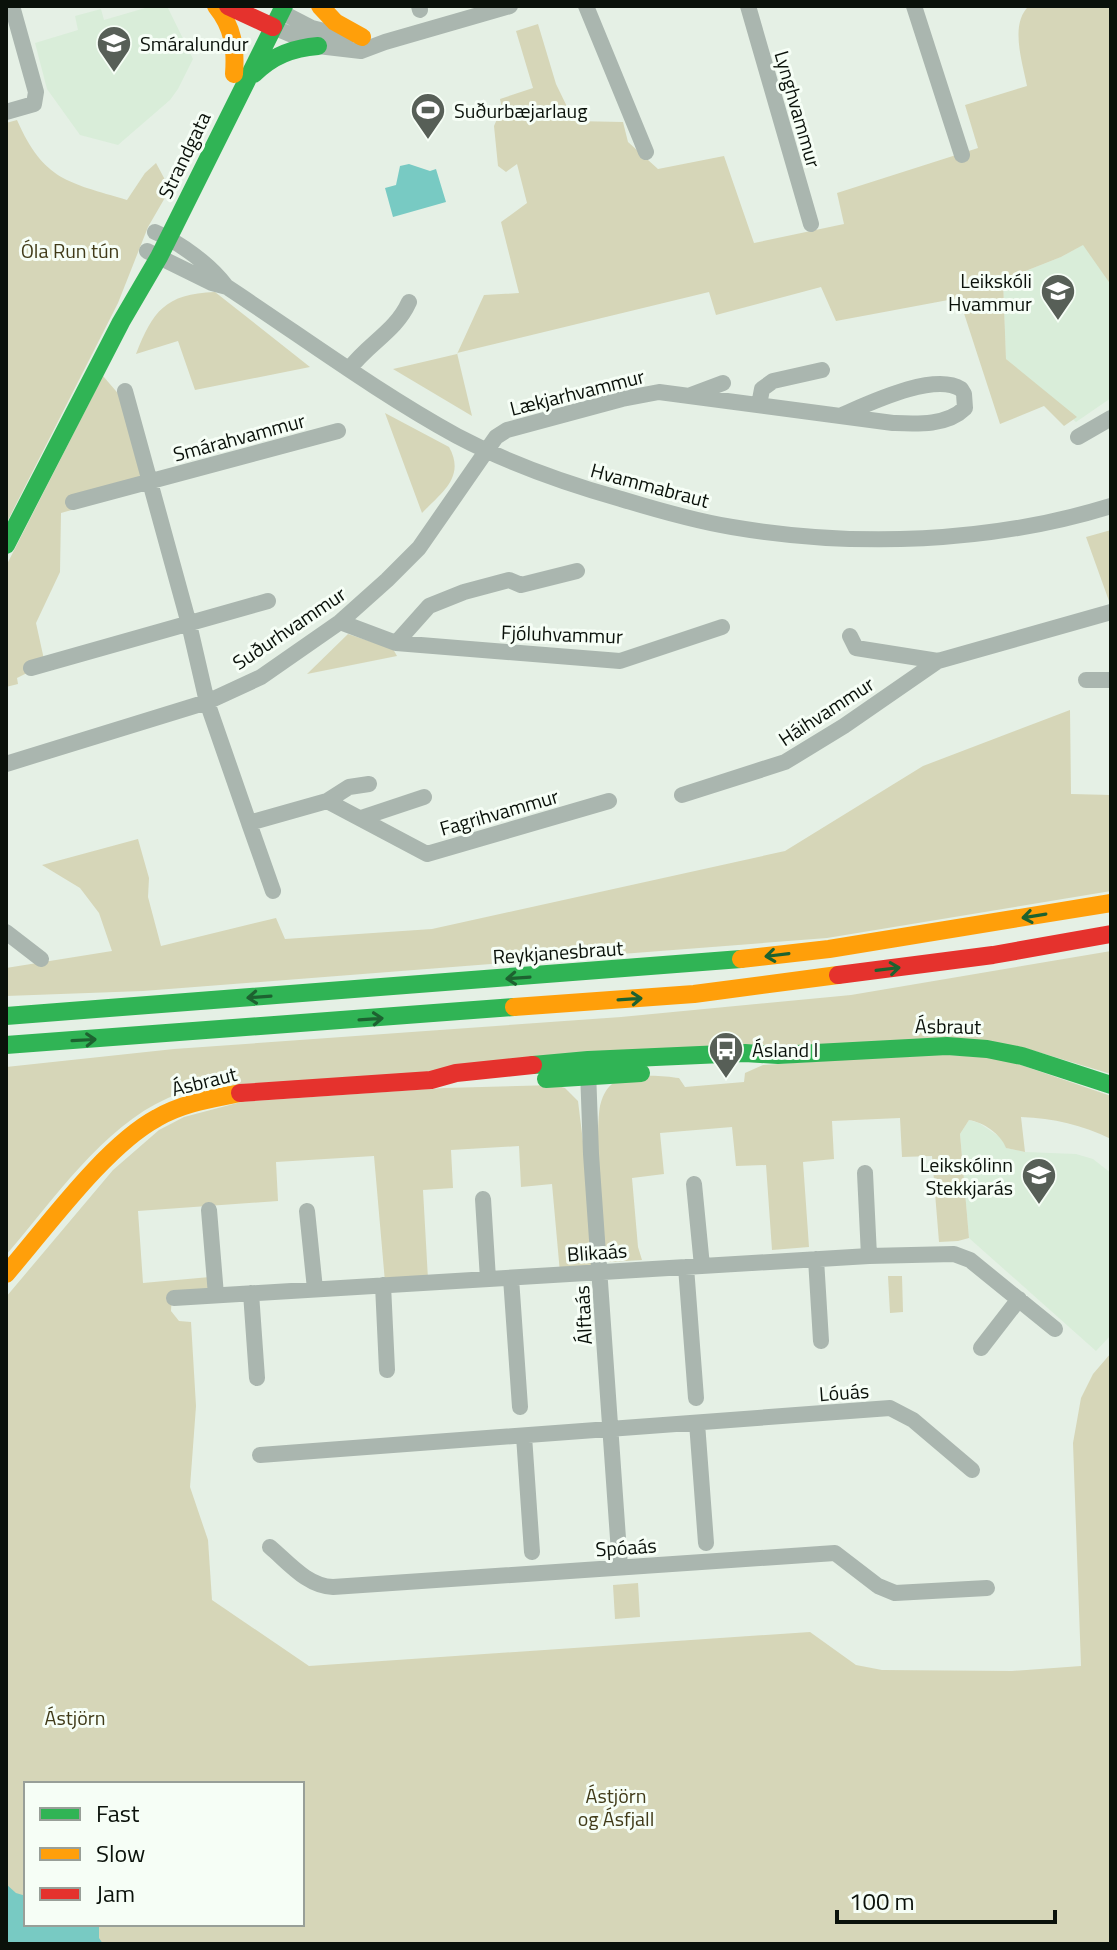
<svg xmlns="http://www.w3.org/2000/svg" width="1117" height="1950" viewBox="0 0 1117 1950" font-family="'Titillium Web',sans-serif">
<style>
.built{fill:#d9edd9}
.green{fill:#d6d6b8;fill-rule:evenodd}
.water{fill:#78cac3}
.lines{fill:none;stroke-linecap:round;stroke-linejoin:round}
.street{stroke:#aab6af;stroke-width:16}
.fast{stroke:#30b455;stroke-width:18}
.slow{stroke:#ff9f0a;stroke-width:18}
.jam{stroke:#e5322d;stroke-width:18}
.oneway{stroke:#1d6230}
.labels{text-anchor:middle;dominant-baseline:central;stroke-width:6;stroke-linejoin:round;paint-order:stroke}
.poi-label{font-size:20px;fill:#0a110a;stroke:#f6fef6;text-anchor:start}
.street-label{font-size:20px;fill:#0a110a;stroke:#f6fef6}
.park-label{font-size:20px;fill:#403a18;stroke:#f6fef6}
</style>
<rect width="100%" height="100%" fill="#e5f0e5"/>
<path class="built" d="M 152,6 L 167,6 L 193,59 L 178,89 L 170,100 L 118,145 L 80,135 L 47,89 L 35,43 L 78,30 L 75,16 L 101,9 L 104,20 Z
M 1084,244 L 1111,285 L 1111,398 L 1076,422 L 1006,359 L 1003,280 L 1061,257 Z
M 969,1120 L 979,1123 L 1003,1139 L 1006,1148 L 1025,1152 L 1076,1154 L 1093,1159 L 1111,1173 L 1111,1335 L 1096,1351 L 969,1238 L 960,1134 Z"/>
<path class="green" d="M 1029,6 L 1111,6 L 1111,285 L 1083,245 L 1061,257 L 1003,280 L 1006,359 L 1077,417 L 1064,426 L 1044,406 L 1000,424 L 959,298 L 836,321 L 821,287 L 716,315 L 709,292 L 457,353 L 472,416 L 393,369 L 457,354 L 484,295 L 519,293 L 501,222 L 527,203 L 517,164 L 506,172 L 498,166 L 494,126 L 497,119 L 504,117 L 500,99 L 533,88 L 516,31 L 538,24 L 556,84 L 574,121 L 623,122 L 628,142 L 658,169 L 724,156 L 754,243 L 844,224 L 837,193 L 978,148 L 965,105 L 1027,86 C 1023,64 1009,24 1029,6 Z
M 17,120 C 44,181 68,182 127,200 L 145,173 L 156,163 L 170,189 L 148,227 L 118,303 L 6,524 L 6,123 Z
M 215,292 L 310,367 L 195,390 L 178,341 L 136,354 C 153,311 165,294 215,292 Z
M 103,376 L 128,405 L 146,489 L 61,513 L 60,572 L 36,623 L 45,664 L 17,678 L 18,684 L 6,687 L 6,566 Z
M 385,413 L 449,447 C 466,477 441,493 422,513 Z
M 1111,530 L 1111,600 L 1109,601 L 1086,537 Z
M 348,634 L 393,649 L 397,656 L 307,674 Z
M 1070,710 L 1071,794 L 1111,795 L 1111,891 L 827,938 L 143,991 L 6,996 L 6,968 L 112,951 L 99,913 L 80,888 L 42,865 L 138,839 L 149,878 L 148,897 L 161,946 L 276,918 L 285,939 L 432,929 L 785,851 L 923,766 Z
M 1111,951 L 1111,1074 L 1018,1046 L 221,1085 C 204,1089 184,1091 168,1098 C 102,1127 53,1201 6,1255 L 6,1067 L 174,1049 L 621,1017 L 851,995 Z
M 930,1054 L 1001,1058 L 1111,1096 L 1111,1139 C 1082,1125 1054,1118 1021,1117 L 1025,1152 L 1006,1148 C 1001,1134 983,1122 969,1120 L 960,1134 L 969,1238 L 958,1241 L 939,1242 L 932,1156 L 902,1157 L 900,1118 L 832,1121 L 834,1159 L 803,1162 L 809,1247 L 772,1250 L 766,1165 L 736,1166 L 732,1127 L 660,1133 L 664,1174 L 632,1178 L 638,1247 L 642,1260 L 609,1262 C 600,1237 595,1133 600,1106 C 602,1098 605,1090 612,1084 C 627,1073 661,1075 679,1078 L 685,1087 L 744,1082 L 745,1073 L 763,1065 Z
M 555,1085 L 565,1088 L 578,1101 L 585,1158 L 593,1266 L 560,1273 L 552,1184 L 521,1187 L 519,1146 L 451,1150 L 453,1188 L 423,1190 L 428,1279 L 385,1282 L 374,1156 L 276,1162 L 278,1201 L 138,1211 L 143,1283 L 210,1277 L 211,1291 L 172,1293 L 171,1311 L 179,1321 L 191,1322 L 196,1406 L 190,1487 L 208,1540 L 212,1600 L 309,1666 L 810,1632 L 856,1665 L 882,1670 L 1012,1671 L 1081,1666 L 1073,1443 L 1081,1398 L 1093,1374 L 1111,1353 L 1111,1944 L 6,1944 L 6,1297 L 113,1170 L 159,1130 L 184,1117 L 241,1102 L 444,1088 ZM 26,1784 L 302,1784 L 302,1924 L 26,1924 Z
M 888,1276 L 902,1276 L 903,1312 L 890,1313 Z
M 638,1583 L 640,1617 L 615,1619 L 613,1585 Z"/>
<path class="water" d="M 409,164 L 430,171 L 436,169 L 446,202 L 393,217 L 385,188 L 396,185 L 400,166 Z
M 6,1884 L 16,1893 L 26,1896 L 26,1924 L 99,1924 L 99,1938 L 103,1944 L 6,1944 Z"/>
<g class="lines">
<path class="street" d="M 419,6 L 420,10
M 586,6 L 646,152
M 748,6 L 811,224
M 914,6 L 962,155
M 281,12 L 312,28 L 348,37
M 273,27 L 318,46 L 361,51 L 385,42 L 510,6
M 6,112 L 34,104 L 36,92 L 12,6
M 155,232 C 181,243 210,265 226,286
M 147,251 L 212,283 L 227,287 C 303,337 377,392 457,436 C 508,463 564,483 621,499 C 657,510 695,521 732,527 C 856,548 991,543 1111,506
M 350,368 C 369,343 396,331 409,302
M 125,391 L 189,624 L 207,702 L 249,823 L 327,801 L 427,854 L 609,801
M 691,395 L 723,383
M 759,405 L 762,389 L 773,381 L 822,370
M 1078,437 L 1111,418
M 73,502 L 338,431
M 340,622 L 396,643 L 620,661 L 722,627
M 850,636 L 856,648 L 938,661
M 396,643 L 429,606 L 464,592 L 509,580 L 521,585 L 577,571
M 31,668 L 268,601
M 1086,680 L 1111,680
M 6,764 L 207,702 L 261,677 L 340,622 L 387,580 L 419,548 L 496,437 L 507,430 L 622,399 L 659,392 L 893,423 C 916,424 947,426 965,408 L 964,394 L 961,389 C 934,372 870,403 842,415
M 682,795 L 785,762 L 844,726 L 938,661 L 1111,612
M 327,801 L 349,787 L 369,784
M 361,818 L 424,797
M 249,823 L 273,891
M 6,932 L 41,959
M 588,1070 L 591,1154 L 620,1567
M 865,1173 L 869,1256
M 694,1184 L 702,1266
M 483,1199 L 488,1279
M 209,1210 L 216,1295
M 307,1211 L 315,1289
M 816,1259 L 821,1341
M 686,1267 L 696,1398
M 511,1278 L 520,1407
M 383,1285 L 387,1370
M 251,1293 L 257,1378
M 174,1298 L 869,1256 L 954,1254 L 970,1260 L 1055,1329
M 981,1348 L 1019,1299
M 697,1423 L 706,1543
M 524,1436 L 532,1552
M 260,1455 L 890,1408 L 913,1420 L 972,1470
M 270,1547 C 289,1563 307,1586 333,1587 L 835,1553 L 878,1586 L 895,1593 L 987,1588"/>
<path class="fast" d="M 254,74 C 272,56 292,48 318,46
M 6,545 L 121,322 L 159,257 L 284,6
M 6,1016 L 741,959
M 6,1045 L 514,1007
M 533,1065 L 588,1060 L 745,1053 L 778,1055 L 947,1046 L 987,1049 L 1022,1056 L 1111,1085
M 546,1079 L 641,1073"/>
<path class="slow" d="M 216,6 C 233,27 236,48 234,74
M 320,6 L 335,22 L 362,37
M 741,959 L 829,949 L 1111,903
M 514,1007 L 694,994 L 838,975
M 6,1274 C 46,1228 105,1146 157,1118 C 183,1103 211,1099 240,1093"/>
<path class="jam" d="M 228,6 L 273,27
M 838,975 L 993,955 L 1111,934
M 240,1093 L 431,1080 L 456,1073 L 533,1065"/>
</g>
<defs><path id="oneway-shaft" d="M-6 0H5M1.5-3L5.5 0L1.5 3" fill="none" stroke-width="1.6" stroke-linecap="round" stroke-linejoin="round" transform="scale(2)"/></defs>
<g class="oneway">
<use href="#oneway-shaft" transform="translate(1034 916) rotate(171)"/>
<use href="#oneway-shaft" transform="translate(777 955) rotate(173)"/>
<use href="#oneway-shaft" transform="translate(888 969) rotate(-7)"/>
<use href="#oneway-shaft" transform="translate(518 978) rotate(176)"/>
<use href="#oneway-shaft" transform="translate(259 997) rotate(176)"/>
<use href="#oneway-shaft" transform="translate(630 999) rotate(-4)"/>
<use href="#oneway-shaft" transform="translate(371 1019) rotate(-4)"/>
<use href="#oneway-shaft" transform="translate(84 1040) rotate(-3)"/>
</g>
<defs>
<g id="school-pin" transform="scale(1.8)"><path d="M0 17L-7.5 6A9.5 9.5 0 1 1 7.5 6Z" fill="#575f57" stroke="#f6fef6"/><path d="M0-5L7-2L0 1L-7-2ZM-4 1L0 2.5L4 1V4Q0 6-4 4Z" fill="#fff"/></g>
<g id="stadium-pin" transform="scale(1.8)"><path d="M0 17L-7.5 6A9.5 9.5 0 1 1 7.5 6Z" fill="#575f57" stroke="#f6fef6"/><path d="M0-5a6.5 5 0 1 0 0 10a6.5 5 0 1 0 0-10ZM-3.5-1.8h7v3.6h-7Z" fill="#fff"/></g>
<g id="bus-pin" transform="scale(1.8)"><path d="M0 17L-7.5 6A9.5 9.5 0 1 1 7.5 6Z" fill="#575f57" stroke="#f6fef6"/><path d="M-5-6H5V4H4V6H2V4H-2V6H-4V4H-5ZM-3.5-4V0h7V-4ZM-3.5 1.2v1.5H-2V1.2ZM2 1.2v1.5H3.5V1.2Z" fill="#fff"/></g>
</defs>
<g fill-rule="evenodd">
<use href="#school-pin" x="114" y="43"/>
<use href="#stadium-pin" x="428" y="110"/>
<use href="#school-pin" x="1058" y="291"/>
<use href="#bus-pin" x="726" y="1049"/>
<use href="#school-pin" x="1039" y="1175"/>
</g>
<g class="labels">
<g class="poi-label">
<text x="140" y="43">Smáralundur</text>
<text x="454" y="110">Suðurbæjarlaug</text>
<text x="1032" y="280" text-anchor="end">Leikskóli<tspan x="1032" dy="23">Hvammur</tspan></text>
<text x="752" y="1049">Ásland I</text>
<text x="1013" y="1164" text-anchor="end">Leikskólinn<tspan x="1013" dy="23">Stekkjarás</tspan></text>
</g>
<g class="street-label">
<text transform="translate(798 109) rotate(74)">Lynghvammur</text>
<text transform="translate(184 155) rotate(-64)">Strandgata</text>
<text transform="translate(577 392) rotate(-14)">Lækjarhvammur</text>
<text transform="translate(239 437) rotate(-15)">Smárahvammur</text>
<text transform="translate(650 485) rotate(15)">Hvammabraut</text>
<text transform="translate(289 628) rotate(-34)">Suðurhvammur</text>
<text transform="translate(562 634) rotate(2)">Fjóluhvammur</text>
<text transform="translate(826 711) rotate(-33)">Háihvammur</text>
<text transform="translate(499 812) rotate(-16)">Fagrihvammur</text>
<text transform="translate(558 952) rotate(-4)">Reykjanesbraut</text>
<text transform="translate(948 1026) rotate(1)">Ásbraut</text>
<text transform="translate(204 1081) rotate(-14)">Ásbraut</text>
<text transform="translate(597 1252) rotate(-4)">Blikaás</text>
<text transform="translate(583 1315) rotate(-93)">Álftaás</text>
<text transform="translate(844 1392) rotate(-4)">Lóuás</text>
<text transform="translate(626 1547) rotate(-4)">Spóaás</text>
</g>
<g class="park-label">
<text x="70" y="250">Óla Run tún</text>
<text x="75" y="1717">Ástjörn</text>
<text x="616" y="1795">Ástjörn<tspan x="616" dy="23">og Ásfjall</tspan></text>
</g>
</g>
<rect width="1117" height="1950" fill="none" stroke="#0a110a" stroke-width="16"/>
<rect x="24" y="1782" width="280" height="144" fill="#f6fef6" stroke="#989f98" stroke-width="2"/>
<rect x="40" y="1808" width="40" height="12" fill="#30b455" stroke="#989f98" stroke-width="2"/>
<text x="96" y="1822" font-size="24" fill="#0a110a">Fast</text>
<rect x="40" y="1848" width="40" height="12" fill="#ff9f0a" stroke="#989f98" stroke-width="2"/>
<text x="96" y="1862" font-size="24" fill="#0a110a">Slow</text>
<rect x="40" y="1888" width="40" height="12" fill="#e5322d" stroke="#989f98" stroke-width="2"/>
<text x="96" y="1902" font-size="24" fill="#0a110a">Jam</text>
<path d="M837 1910v12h218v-12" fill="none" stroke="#0a110a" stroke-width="4"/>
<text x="849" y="1910" font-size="24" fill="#0a110a" stroke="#f6fef6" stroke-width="6" paint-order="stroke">100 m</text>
</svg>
